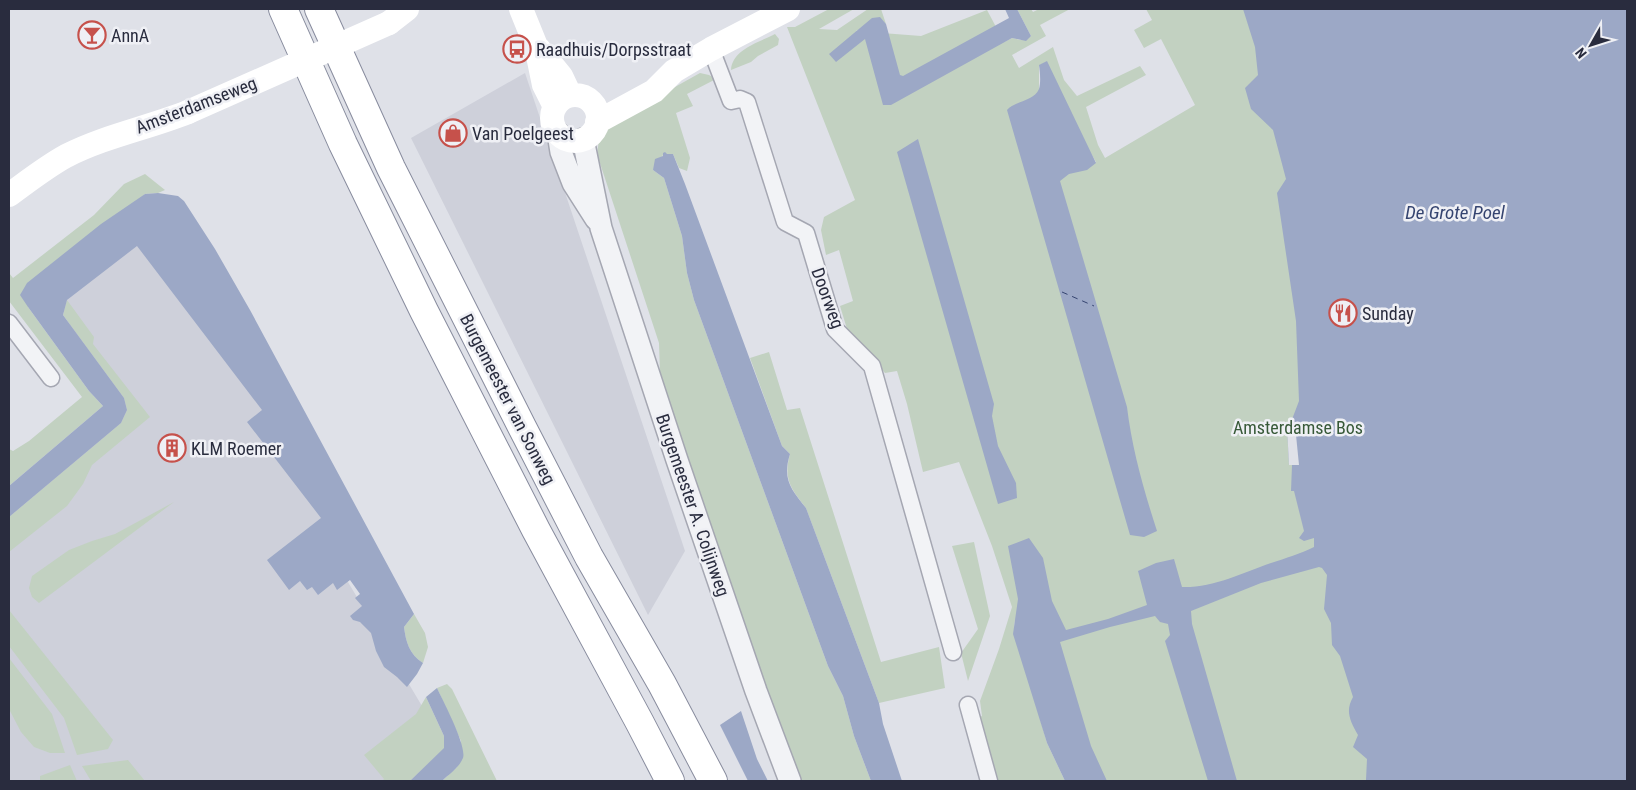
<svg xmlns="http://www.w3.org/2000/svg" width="1636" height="790" viewBox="0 0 1636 790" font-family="'Roboto Condensed',sans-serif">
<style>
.built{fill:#ced0da}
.green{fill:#c2d1c1;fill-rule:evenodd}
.water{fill:#9ca8c6}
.pier{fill:#dfe1e8}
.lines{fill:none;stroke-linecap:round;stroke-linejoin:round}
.ferry{stroke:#354470;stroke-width:1;stroke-dasharray:6 5;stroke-linecap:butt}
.minor-casing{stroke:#a5a7b2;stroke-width:19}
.tertiary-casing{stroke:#a5a7b2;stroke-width:24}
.motorway-casing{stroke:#888c9e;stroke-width:30}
.minor{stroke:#f2f3f6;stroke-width:16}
.tertiary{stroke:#f2f3f6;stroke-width:21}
.secondary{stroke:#fff;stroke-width:24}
.motorway{stroke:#fff;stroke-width:28}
.secondary-bridge{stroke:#fff;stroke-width:24}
.labels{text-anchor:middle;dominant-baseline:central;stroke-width:5;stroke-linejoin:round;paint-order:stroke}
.poi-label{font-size:18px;fill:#292c3e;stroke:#eff0f5;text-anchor:start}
.street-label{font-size:18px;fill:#292c3e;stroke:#eff0f5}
.park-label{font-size:18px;fill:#375938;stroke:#eff0f5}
.water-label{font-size:19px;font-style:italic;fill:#354470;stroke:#eff0f5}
</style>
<rect width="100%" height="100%" fill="#dfe1e8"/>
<path class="built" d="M 525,73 L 685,551 L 648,615 L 411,138 Z
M 136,217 L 267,386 L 326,509 L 333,557 L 422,706 L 440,754 L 416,781 L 9,781 L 9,498 L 116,419 L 55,295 Z"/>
<path class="green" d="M 829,9 L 854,9 L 819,29 L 837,30 L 868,9 L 881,9 L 886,24 L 880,18 L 856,31 L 921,36 L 987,10 L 1004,42 L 1012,38 L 1021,40 L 1031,36 L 1017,9 L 1031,9 L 1033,12 L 1039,9 L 1070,9 L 1040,25 L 1046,36 L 1012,55 L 1019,68 L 1053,47 L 1064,80 L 1077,96 L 1140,66 L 1146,75 L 1086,107 L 1098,145 L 1105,158 L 1195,105 L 1161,39 L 1144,48 L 1134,30 L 1152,20 L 1146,9 L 1627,9 L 1627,781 L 1069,781 L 1015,620 L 1014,628 L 1047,743 L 1065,781 L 995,781 L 977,718 L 982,716 L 980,701 L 999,649 L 1012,607 L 992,546 L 959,462 L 923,472 L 907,404 L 897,371 L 885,373 L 847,329 L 840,306 L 853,301 L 839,250 L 826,255 L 821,230 L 824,217 L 855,200 L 787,27 L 795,27 ZM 1039,65 L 1096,162 L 1083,170 L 1079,171 L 1039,89 Z
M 775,34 L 779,39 L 778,45 L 758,56 L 751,62 L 731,70 C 732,49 760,42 775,34 Z
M 700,73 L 709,75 L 716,79 L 687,94 L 693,106 L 676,113 L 690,158 L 687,171 L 679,168 L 673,154 L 663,155 L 653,170 L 664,178 L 682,236 L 687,273 L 694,300 L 828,666 L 843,696 L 854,736 L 871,781 L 800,781 L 772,711 L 660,373 L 659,343 L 597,154 L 600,133 L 607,125 Z
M 145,174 L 165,190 L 158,193 L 145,194 L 28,307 L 89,391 L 103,406 L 9,486 L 9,449 L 13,451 L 29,441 L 82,397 L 9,301 L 9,273 L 13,278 L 94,215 L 124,184 Z
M 67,300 L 94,337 L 93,344 L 150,417 L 92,465 L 83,484 L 67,506 L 9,552 L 9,517 L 121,423 L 127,410 L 124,398 L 63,315 Z
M 769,352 L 787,410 L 800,408 L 881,662 L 939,647 L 945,688 L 879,703 L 806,508 C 791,489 783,479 790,454 L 782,446 L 750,358 Z
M 174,502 L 39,603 L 32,597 L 29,588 L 32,576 L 69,550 L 92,541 L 115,534 Z
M 974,542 L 990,616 L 968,681 L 961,653 L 978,629 L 952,546 Z
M 9,610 L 113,740 L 108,749 L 77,755 L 64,718 L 9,646 Z
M 414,614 L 425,633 L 428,647 L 423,663 C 409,654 406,642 404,627 Z
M 9,658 L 52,714 L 65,753 L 50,753 L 34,747 L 21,732 L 9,709 Z
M 447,684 L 452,689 L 497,781 L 442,781 L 457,767 L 461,741 L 437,688 Z
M 426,697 L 444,736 L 445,748 L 410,781 L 382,781 L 384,779 L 364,755 L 416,714 Z
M 128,760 L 145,781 L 91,781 L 82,766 Z
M 70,765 L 77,781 L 40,781 L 40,776 Z"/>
<path class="water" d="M 1005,9 L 1017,9 L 1031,36 L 1026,41 L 1012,38 L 891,105 L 883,105 L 865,39 L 836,62 L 829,54 L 872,18 L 880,17 L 886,24 L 900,75 L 903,76 L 1009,18 Z
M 1243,9 L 1627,9 L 1627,781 L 1365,781 L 1366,780 L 1367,759 L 1353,747 L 1358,735 C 1350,721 1345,711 1353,697 L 1340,656 L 1332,645 L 1331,623 L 1324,609 L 1327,575 L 1322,568 L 1319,567 L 1261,583 L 1191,611 L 1192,624 L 1237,781 L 1208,781 L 1165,641 L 1170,635 L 1168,624 L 1160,622 L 1155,616 L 1110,627 L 1060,642 L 1091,746 L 1107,781 L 1065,781 L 1047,743 L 1013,634 L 1018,599 L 1008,546 L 1029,538 L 1043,558 L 1052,601 L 1066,630 L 1108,619 L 1147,605 L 1138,571 L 1156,563 L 1174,559 L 1182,587 C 1212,588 1243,573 1271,563 C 1286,558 1300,554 1314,547 L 1314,538 L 1304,541 L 1299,538 L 1304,531 L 1294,491 L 1291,491 L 1292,465 L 1289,465 L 1287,427 L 1291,422 L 1299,401 L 1296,321 L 1277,193 L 1286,179 L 1273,130 L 1251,109 L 1245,88 L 1258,75 L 1255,47 Z
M 1047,61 L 1096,163 L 1087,170 L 1069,174 L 1060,181 L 1127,407 C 1132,449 1144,491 1157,531 L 1144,537 L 1130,535 L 1007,110 C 1015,101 1034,101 1039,89 C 1041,82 1040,72 1039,65 Z
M 918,139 L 994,404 L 992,416 L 998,446 L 1016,483 L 1017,498 L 998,504 L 897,152 Z
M 665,152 L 667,154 L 673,154 L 685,184 L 782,446 L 790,454 C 782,479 791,489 806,508 L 879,703 L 883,724 L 902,781 L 871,781 L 854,736 L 843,696 L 828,666 L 694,300 L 687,273 L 682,236 L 664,178 L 653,170 L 655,159 L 663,156 L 663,153 Z
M 158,193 L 178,196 L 184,201 L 215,249 L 250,310 L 414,614 L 404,627 C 406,642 409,654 423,663 L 417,674 L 407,687 L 397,677 L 384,667 L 376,651 L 371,633 L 360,622 L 353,620 L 350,616 L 362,606 L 355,598 L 360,594 L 350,580 L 337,590 L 333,583 L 318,595 L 312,587 L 307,590 L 300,581 L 289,590 L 267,560 L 321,518 L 247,422 L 262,410 L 137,246 L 67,300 L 63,315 L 124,398 L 127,410 L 121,423 L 9,517 L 9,486 L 103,406 L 89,391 L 28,307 L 20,295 L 27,283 L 101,224 L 145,194 Z
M 437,688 C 443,701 467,746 463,758 C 459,768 449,774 442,781 L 410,781 L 444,748 L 444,736 L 426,697 Z
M 741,711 L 757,759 L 768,781 L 748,781 L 720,725 Z"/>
<path class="pier" d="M 1295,425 L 1299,465 L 1289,465 L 1287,427 Z"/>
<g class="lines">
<path class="ferry" d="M 1062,292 L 1094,306"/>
<g class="minor-casing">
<path id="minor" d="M 711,49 L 731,101 L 740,99 L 747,102 L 785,222 L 806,233 L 835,329 L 872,366 L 953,652
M 9,323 L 51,378
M 968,705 L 989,781"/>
</g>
<g class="tertiary-casing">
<path id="tertiary" d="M 558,133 L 561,152 L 573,183 L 596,219
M 583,139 L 601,228 L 677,460 L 756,691 L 790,781"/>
</g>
<g class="motorway-casing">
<path id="motorway" d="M 283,9 L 343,144 L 424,311 L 536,530 L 640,723 L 670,781
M 319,9 L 391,168 L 522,427 L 589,557 L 662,684 L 713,781"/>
</g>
<use href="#minor" class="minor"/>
<use href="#tertiary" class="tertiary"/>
<path class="secondary" d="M 521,9 L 536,46 L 544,85 L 555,107
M 389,23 L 407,9
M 539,49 L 561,76 L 570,95
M552 118a23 23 0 1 1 46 0a23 23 0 1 1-46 0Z
M 597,122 L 654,91 L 674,71 L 711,49 L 788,9
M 9,195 C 27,182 46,167 66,156 C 105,136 148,128 188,112"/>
<use href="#motorway" class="motorway"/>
<path class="secondary-bridge" d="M 188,112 L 389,23"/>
</g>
<defs>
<g id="bar-ring" transform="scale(1.4375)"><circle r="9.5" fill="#eff0f5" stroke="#c6514b" stroke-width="1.5"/><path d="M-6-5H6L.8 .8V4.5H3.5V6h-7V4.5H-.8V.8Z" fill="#c6514b"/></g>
<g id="bus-ring" transform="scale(1.4375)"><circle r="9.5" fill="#eff0f5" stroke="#c6514b" stroke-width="1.5"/><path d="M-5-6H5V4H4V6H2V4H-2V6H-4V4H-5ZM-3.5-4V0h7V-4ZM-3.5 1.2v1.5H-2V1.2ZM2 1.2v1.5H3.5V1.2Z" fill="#c6514b"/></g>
<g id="shop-ring" transform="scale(1.4375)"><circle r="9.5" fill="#eff0f5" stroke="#c6514b" stroke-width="1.5"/><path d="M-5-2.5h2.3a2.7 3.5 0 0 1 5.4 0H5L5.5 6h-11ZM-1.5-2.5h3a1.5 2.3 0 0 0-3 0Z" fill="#c6514b"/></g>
<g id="restaurant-ring" transform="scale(1.4375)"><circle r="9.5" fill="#eff0f5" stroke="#c6514b" stroke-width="1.5"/><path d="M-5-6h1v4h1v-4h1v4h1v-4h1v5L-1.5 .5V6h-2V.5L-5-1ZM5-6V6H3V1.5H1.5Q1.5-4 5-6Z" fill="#c6514b"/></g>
<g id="building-ring" transform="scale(1.4375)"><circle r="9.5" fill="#eff0f5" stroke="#c6514b" stroke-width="1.5"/><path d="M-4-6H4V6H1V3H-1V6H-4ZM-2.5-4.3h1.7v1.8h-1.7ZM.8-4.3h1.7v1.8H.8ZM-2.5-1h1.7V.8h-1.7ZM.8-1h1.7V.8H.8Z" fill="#c6514b"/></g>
</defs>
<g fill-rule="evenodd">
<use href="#bar-ring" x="92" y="35"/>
<use href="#bus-ring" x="517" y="49"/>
<use href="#shop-ring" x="453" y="133"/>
<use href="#restaurant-ring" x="1343" y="313"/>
<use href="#building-ring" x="172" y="448"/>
</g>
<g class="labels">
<g class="poi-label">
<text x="111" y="35">AnnA</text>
<text x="536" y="49">Raadhuis/Dorpsstraat</text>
<text x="472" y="133">Van Poelgeest</text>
<text x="1362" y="313">Sunday</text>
<text x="191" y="448">KLM Roemer</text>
</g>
<g class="street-label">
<text transform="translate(196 105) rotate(-21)">Amsterdamseweg</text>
<text transform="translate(828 298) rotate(70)">Doorweg</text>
<text transform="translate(508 399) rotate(63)">Burgemeester van Sonweg</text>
<text transform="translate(693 505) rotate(71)">Burgemeester A. Colijnweg</text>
</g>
<g class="park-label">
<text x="1298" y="427">Amsterdamse Bos</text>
</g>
<g class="water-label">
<text x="1455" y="212">De Grote Poel</text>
</g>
</g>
<rect width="1636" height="790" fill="none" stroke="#292c3e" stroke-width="20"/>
<g transform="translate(1591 45) rotate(231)" stroke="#eff0f5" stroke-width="4" paint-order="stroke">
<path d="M0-4L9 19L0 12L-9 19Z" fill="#292c3e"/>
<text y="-8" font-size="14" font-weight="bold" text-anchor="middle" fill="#292c3e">N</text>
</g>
</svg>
